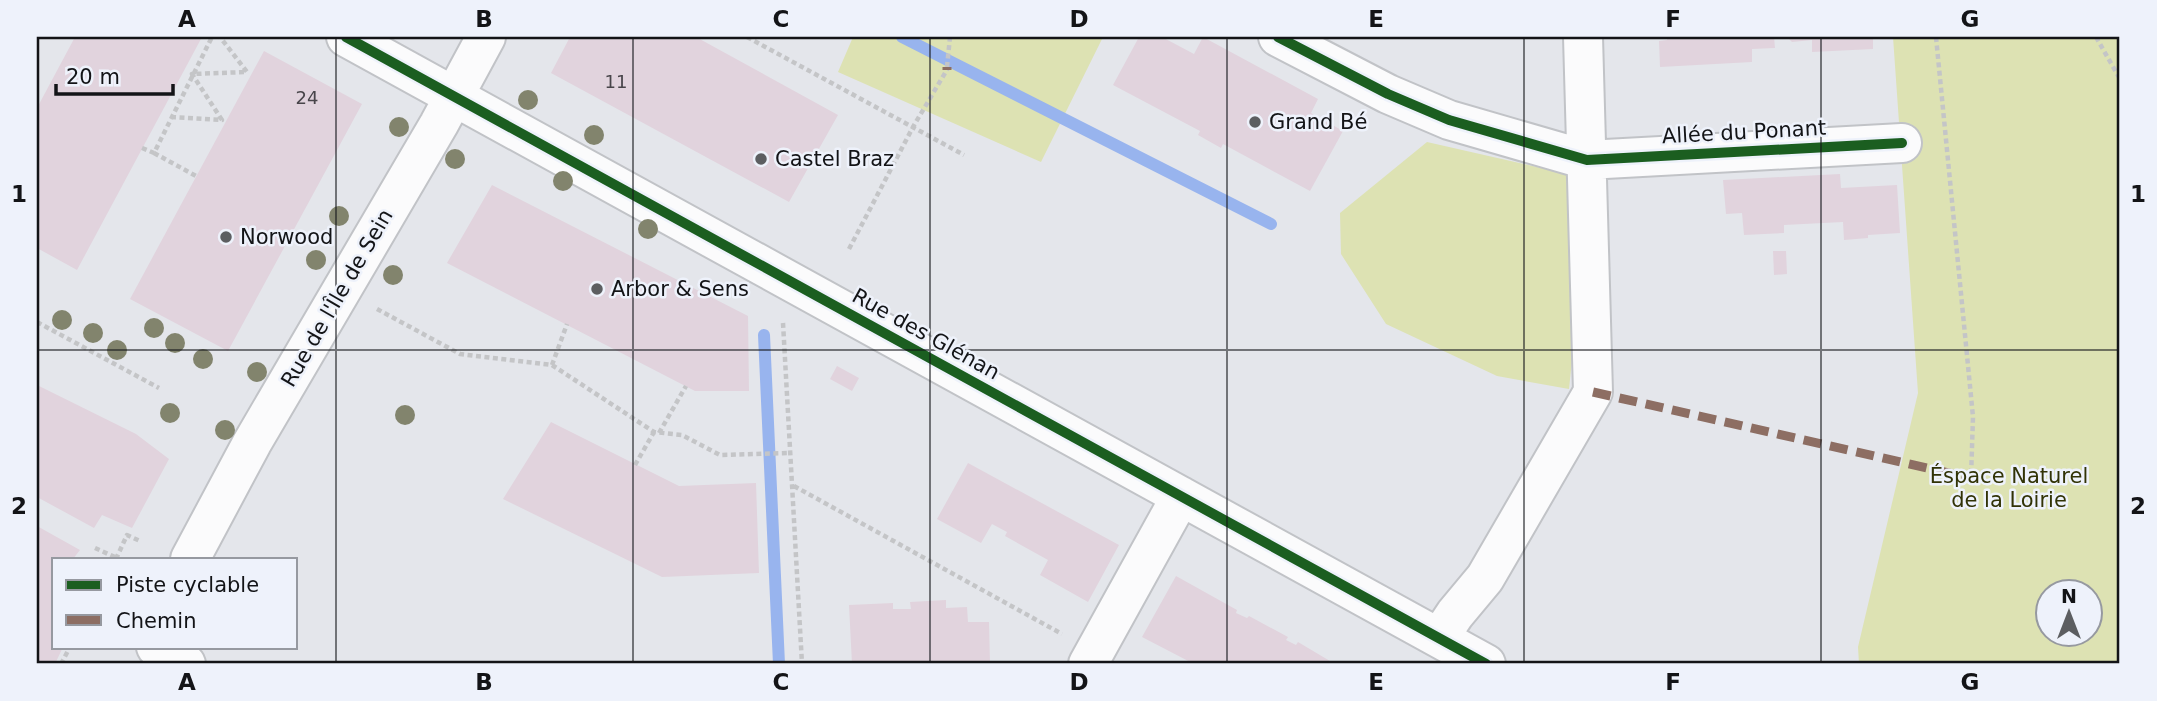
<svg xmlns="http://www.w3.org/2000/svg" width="2157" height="701" viewBox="0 0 2157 701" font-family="'DejaVu Sans',sans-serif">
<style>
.green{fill:#dde2b3;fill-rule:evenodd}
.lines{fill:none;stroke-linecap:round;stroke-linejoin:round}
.stream{stroke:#98b4ee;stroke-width:12}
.building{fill:#e1d3dd}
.street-casing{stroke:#c1c3c7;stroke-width:42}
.path{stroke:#c4c5c7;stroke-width:4.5;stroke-dasharray:5 3.5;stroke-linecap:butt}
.street{stroke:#fbfbfc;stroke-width:38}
.quiet{stroke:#8d6e63;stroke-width:9;stroke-dasharray:18 9;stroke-linecap:butt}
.cycleway-casing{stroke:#eef2fb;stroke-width:15}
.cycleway{stroke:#1b5e20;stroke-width:10}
.tree{fill:#82846d}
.grid{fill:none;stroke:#131417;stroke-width:2;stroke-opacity:0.55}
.poi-dot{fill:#5c5e61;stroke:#eef2fb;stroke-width:2.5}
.labels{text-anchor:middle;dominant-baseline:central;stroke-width:5;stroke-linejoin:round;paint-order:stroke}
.number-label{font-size:18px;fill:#48454a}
.poi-label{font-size:21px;fill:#131417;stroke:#eef2fb;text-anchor:start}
.street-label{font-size:21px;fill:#131417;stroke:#eef2fb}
.park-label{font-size:21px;fill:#313306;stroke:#eef2fb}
.neatline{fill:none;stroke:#131417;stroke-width:2.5}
.grid-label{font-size:23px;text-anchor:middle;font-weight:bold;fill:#131417}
</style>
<rect width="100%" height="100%" fill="#e4e6eb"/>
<path class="green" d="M 853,37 L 1103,37 L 1041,162 L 838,72 Z
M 1893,37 L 2120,37 L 2120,664 L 1859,664 L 1858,647 L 1918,393 ZM 2048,592 L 2090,592 L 2090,634 L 2048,634 Z
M 1427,142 L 1568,174 L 1577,312 L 1569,389 L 1497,376 L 1386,324 L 1341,254 L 1340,213 Z"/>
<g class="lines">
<path class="stream" d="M 902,37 L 1271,224
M 764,335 L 779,664"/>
</g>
<path class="building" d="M 75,37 L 202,37 L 77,270 L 37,248 L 37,108 Z
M 570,37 L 696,37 L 838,115 L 789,202 L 551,73 Z
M 1139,37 L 1162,37 L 1194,54 L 1203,37 L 1318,99 L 1311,113 L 1343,131 L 1310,191 L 1223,144 L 1221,148 L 1198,135 L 1200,131 L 1113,85 Z
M 1667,37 L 1774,37 L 1775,48 L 1752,49 L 1752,62 L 1660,67 L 1659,41 L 1667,40 Z
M 1787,37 L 1873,37 L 1873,49 L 1812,52 L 1812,40 L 1792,42 Z
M 264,51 L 362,104 L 228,351 L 130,299 Z
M 1840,174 L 1841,188 L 1897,185 L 1900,233 L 1868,235 L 1868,238 L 1844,240 L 1843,222 L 1784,225 L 1784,233 L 1744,235 L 1742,213 L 1726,214 L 1723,180 Z
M 492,185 L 748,316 L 749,391 L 695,391 L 447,263 Z
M 1773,251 L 1786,251 L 1787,274 L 1774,275 Z
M 837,366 L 859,378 L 852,391 L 830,379 Z
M 37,385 L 136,434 L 169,459 L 132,528 L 102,515 L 94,528 L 37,497 Z
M 551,422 L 679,486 L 756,483 L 759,573 L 662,577 L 503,499 Z
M 968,463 L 1119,545 L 1088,602 L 1040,575 L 1048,560 L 1005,536 L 1007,532 L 992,524 L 981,543 L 937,519 Z
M 37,526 L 80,550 L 73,559 L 54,559 L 54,647 L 63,647 L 55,664 L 37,664 Z
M 1176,576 L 1237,610 L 1236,613 L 1247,618 L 1249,616 L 1288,637 L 1286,640 L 1296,645 L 1298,642 L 1335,664 L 1194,664 L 1142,637 Z
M 946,600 L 946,608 L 967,607 L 968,622 L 989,622 L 990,664 L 852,664 L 849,605 L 893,603 L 893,609 L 911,609 L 910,602 Z"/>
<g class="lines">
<g class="street-casing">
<path id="street" d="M 346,37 L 1486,664
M 1278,37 L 1388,94 L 1449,120 L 1587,160 L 1902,143
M 190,559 L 252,443 L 439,124 L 486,37
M 1439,638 L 1455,614 L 1485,578 L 1593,392 L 1583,37
M 156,647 L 186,664
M 1088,664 L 1181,496"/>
</g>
<path class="path" d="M 747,37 L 964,155
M 1936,37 L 1973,417 L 1971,478
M 2096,37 L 2120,79
M 947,67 L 950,37
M 171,117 L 222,120 L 192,74 L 247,72 L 220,37
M 142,148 L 154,153 L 212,37
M 154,153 L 196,176
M 849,249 L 913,127 L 948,68
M 377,309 L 460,354 L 552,365 L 567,324
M 37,322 L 159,388
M 783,323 L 802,664
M 552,365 L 654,432 L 682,435 L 720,455 L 791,453
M 659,433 L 686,386
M 635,465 L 654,432
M 794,486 L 1062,634
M 95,548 L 117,558
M 116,559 L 127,535 L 140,541
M 61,664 L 70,647"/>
<use href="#street" class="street"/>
<path class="quiet" d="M 947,70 L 947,67
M 1593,392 L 1971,478"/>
<g class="cycleway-casing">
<path id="cycleway" d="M 346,37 L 1486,664
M 1278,37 L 1388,94 L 1449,120 L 1587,160 L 1902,143"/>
</g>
<use href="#cycleway" class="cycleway"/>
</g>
<g class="tree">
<circle cx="528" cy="100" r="10"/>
<circle cx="399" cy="127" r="10"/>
<circle cx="594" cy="135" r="10"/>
<circle cx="455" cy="159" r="10"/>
<circle cx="563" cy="181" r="10"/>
<circle cx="339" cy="216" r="10"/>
<circle cx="648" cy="229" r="10"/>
<circle cx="316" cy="260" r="10"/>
<circle cx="393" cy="275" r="10"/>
<circle cx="62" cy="320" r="10"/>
<circle cx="154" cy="328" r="10"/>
<circle cx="93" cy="333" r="10"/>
<circle cx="175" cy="343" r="10"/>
<circle cx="117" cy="350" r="10"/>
<circle cx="203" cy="359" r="10"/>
<circle cx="257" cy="372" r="10"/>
<circle cx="170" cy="413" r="10"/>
<circle cx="405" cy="415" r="10"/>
<circle cx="225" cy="430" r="10"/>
</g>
<path class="grid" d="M 336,37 L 336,664M 633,37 L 633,664M 930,37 L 930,664M 1227,37 L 1227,664M 1524,37 L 1524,664M 1821,37 L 1821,664M 37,350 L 2120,350"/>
<g class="poi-dot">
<circle cx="1255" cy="122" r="7"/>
<circle cx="761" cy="159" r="7"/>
<circle cx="226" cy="237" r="7"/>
<circle cx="597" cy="289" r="7"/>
</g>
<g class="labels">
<g class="number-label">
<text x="616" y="81">11</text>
<text x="307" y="97">24</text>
</g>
<g class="poi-label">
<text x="1269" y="122">Grand Bé</text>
<text x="775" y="159">Castel Braz</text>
<text x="240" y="237">Norwood</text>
<text x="611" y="289">Arbor &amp; Sens</text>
</g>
<g class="street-label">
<text transform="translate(1744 132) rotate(-3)">Allée du Ponant</text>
<text transform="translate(337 298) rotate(-60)">Rue de l'Île de Sein</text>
<text transform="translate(926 334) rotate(29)">Rue des Glénan</text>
</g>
<g class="park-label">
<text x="2009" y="476">Éspace Naturel<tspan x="2009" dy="24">de la Loirie</tspan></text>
</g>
</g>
<rect width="2157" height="701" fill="none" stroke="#eef2fb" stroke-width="77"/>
<rect x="52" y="558" width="245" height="91" fill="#eef2fb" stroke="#9699a0" stroke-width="2"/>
<rect x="66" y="580" width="35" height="10" fill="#1b5e20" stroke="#9699a0" stroke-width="2"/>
<text x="116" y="592" font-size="21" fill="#131417">Piste cyclable</text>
<rect x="66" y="615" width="35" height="10" fill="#8d6e63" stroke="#9699a0" stroke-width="2"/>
<text x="116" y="628" font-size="21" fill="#131417">Chemin</text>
<g transform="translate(2069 613)"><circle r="33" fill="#eef2fb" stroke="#9699a0" stroke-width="2"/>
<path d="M0-5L12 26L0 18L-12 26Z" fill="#5c5e61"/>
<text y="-10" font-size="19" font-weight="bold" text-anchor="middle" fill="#131417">N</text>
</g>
<path d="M56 84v10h117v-10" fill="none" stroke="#131417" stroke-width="3.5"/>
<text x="66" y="84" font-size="21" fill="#131417" stroke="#eef2fb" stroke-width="5" paint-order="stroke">20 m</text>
<rect x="38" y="38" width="2080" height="624" class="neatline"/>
<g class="grid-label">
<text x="187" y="27">A</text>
<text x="484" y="27">B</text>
<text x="781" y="27">C</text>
<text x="1079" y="27">D</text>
<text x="1376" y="27">E</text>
<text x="1673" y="27">F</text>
<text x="1970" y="27">G</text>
<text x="19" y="202">1</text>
<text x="2138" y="202">1</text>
<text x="19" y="514">2</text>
<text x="2138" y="514">2</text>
<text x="187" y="690">A</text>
<text x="484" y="690">B</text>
<text x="781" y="690">C</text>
<text x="1079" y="690">D</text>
<text x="1376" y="690">E</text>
<text x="1673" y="690">F</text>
<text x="1970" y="690">G</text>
</g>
</svg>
